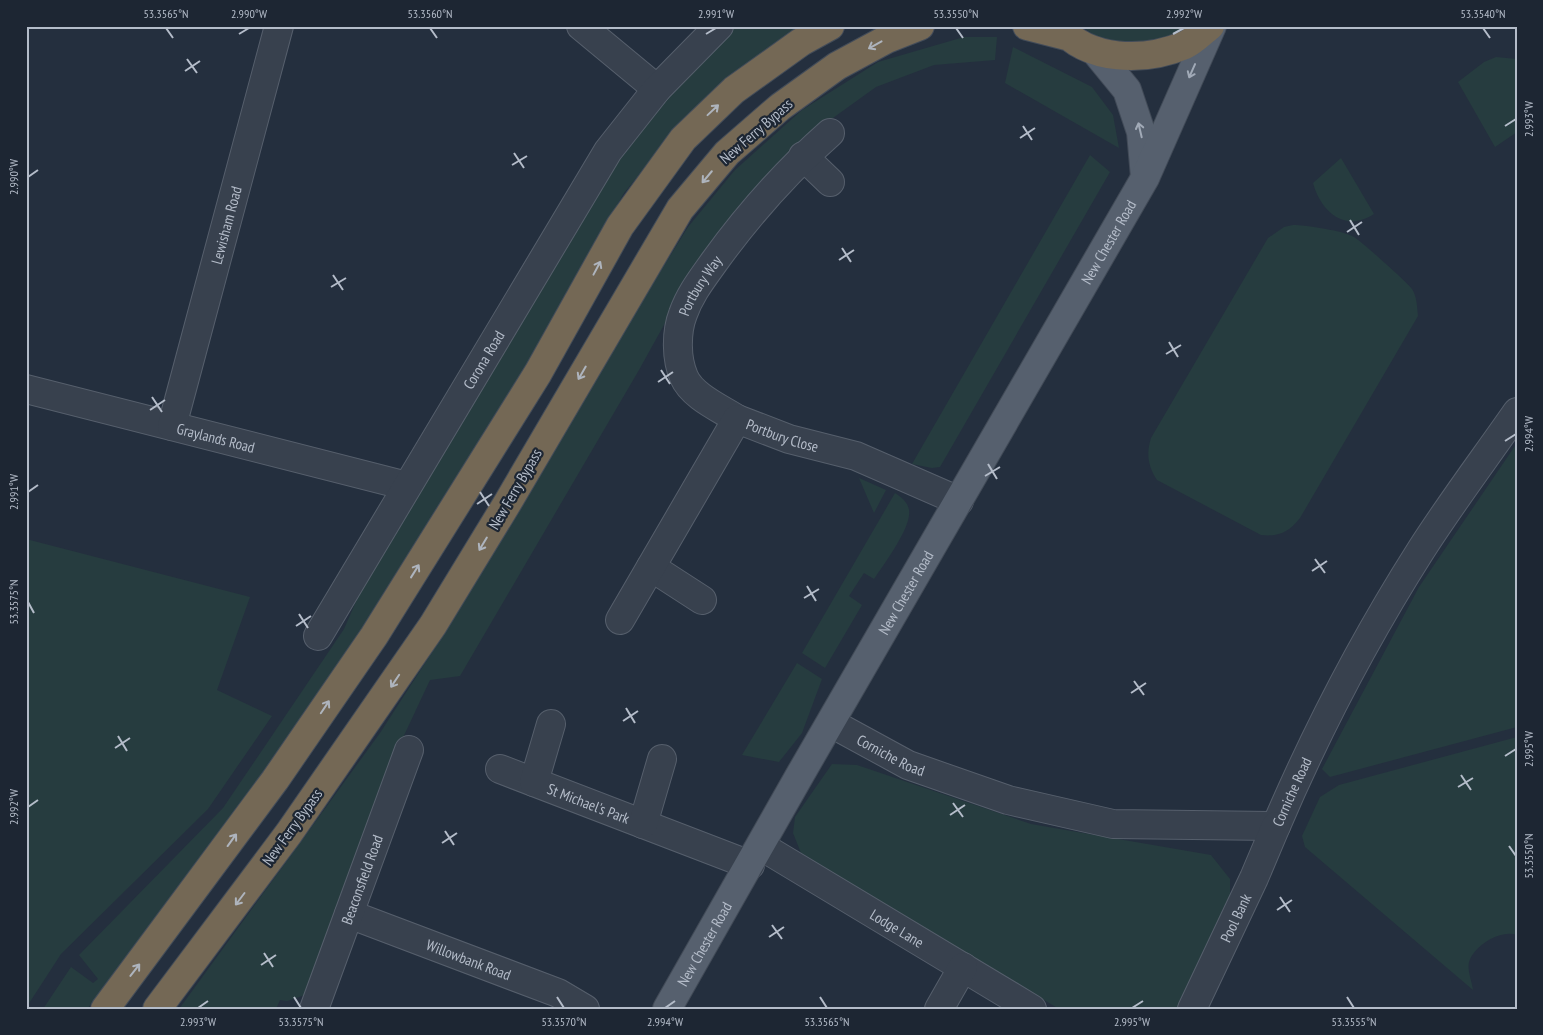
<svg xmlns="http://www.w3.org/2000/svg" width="1543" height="1035" viewBox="0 0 1543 1035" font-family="'PT Sans Narrow',sans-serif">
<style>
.green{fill:#263c3f}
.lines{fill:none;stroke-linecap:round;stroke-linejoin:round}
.minor-casing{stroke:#565f6c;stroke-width:30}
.major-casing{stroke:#414a57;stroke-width:30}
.highway-casing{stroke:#434c59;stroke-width:30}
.minor{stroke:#38414e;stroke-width:28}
.major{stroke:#56606e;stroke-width:28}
.highway{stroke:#746855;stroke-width:28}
.oneway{stroke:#aeb4bd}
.oneway2{stroke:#a1aab7}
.ticks{fill:none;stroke:#b4bcc9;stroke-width:2}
.labels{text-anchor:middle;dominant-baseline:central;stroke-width:4.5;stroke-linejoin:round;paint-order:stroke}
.street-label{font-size:15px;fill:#b4bcc9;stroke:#1d2633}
.neatline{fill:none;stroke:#b4bcc9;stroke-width:2}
.ticks-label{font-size:12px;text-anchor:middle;fill:#b4bcc9}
</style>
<rect width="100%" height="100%" fill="#242f3e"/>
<path class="green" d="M 735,26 L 803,26 L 677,129 L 624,193 L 532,356 L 374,614 L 282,749 L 128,958 L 87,1009 L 43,1009 L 71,967 L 93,983 L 98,979 L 79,955 L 223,808 L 344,629 L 358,597 C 412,504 467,410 522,316 C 581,214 640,100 735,26 Z
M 1081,26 L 1186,26 C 1166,46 1127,48 1101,38 C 1094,36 1088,30 1081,26 Z
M 964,37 L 997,37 L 995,60 L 934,65 L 876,87 L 826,123 L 685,287 L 639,370 L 460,676 L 430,680 L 400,744 L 305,995 L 287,1001 L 280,1000 L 276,1009 L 179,1009 L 380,733 L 456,615 L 634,314 L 688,227 L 735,170 L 802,110 L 878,62 Z
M 1013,47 L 1092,87 L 1113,115 L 1119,148 L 1005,83 Z
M 1496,57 L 1517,59 L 1517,132 L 1495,147 L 1458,82 L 1484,62 Z
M 1090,155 L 1110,172 L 940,467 L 932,468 L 912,464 Z
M 1341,158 L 1374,214 C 1345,233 1321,212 1313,183 Z
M 1293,225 C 1305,225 1345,231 1354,237 C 1360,240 1409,284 1412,289 C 1417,297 1417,306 1418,316 L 1300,518 C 1289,532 1279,537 1261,535 L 1157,480 C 1148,466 1146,454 1151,438 L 1268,238 L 1284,227 Z
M 1517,443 L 1517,727 L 1330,777 L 1322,769 L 1419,587 Z
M 859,478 L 886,490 L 874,513 Z
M 895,493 C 901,497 908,502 909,510 C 912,527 884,564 874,579 L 864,573 L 849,596 L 862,605 L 825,668 L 802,653 Z
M 26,539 L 250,597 L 217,690 L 272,716 L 208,809 L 61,954 L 26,1008 Z
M 797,663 L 822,679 L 802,733 L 779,762 L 742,755 Z
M 1517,737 L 1517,935 C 1500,929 1474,946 1469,962 C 1467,970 1472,982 1473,990 L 1305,847 L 1302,836 L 1320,797 L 1339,785 Z
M 832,764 L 857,765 L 1031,824 L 1211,855 L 1230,879 L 1230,895 L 1176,1009 L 1059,1009 L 801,853 L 793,833 L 795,817 Z"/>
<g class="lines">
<g class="minor-casing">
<g id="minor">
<path d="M 581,26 L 657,89"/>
<path d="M 803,156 L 830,182"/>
<path id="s1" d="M 26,389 L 407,486"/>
<path id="s2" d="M 737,419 C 720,408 692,396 684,377 C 676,359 676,332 683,314 C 690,294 702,279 714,262 C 748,215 787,171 830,133"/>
<path id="s3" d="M 172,426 L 279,26"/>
<path d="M 651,567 L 702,600"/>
<path id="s4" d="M 620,620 L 737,419 L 789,439 L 856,456 L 959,501"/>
<path id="s5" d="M 318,636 L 608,151 L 657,89 L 719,26"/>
<path id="s6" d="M 831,723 L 908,765 L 1008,800 L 1113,824 L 1276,826 C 1317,730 1365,638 1421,550 C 1451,503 1485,458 1517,412"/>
<path id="s7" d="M 500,769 L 750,865"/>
<path d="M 534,782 L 551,724"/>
<path d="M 643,824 L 662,759"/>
<path id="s8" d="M 761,846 L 1032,1009"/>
<path id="s9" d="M 349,914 L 558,993 L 585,1009"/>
<path id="s10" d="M 314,1009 L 409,750"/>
<path d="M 939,1009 L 963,967"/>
<path id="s11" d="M 1192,1009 L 1254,878 L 1276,826"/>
</g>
</g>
<g class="major-casing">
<g id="major">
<path d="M 1095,51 L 1127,90 L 1141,132 L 1145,177"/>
<path id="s12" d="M 667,1009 L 801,773 L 1145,178 L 1212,26"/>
</g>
</g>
<g class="highway-casing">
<path id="highway" d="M 1027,26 L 1066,36
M 1058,26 C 1089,62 1144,62 1185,45 C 1194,41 1202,32 1210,26
M 105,1009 L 275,780 L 374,636 L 538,373 L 620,226 L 683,139 L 734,90 L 801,42 L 830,26
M 157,1009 L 289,833 L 433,625 L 508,502 L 680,209 L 727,153 L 780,107 L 837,66 L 887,39 L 920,26"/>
</g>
<use href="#minor" class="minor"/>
<use href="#major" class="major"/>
<use href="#highway" class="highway"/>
</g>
<defs><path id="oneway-shaft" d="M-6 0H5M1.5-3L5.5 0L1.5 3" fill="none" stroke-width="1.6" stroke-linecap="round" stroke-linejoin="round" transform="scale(1.25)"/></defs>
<g class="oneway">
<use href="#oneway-shaft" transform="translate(875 45) rotate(151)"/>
<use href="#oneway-shaft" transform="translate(713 110) rotate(-43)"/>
<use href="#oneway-shaft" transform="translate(707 177) rotate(130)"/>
<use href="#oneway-shaft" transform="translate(597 268) rotate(-62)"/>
<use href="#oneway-shaft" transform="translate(582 373) rotate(120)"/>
<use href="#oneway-shaft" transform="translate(483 544) rotate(121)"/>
<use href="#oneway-shaft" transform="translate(415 571) rotate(-58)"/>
<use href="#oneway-shaft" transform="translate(395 681) rotate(124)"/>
<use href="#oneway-shaft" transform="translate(325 707) rotate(-56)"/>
<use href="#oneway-shaft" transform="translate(232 840) rotate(-54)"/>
<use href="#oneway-shaft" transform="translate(240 899) rotate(127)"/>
<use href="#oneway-shaft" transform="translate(135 970) rotate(-52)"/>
</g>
<g class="oneway2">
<use href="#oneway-shaft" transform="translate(1192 71) rotate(114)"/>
<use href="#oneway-shaft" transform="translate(1140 130) rotate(-103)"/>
</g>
<path class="ticks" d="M 166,28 L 173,38M 430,28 L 437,38M 956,28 L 963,38M 1483,28 L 1490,38M 239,34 L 249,28M 706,34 L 716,28M 1173,34 L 1184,28M 187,59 L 197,73M 185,71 L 200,61M 1023,126 L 1032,140M 1505,126 L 1516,119M 1020,138 L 1035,128M 514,153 L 524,168M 512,165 L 527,156M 28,177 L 38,170M 1350,220 L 1359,235M 1347,232 L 1362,222M 842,248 L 851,262M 839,260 L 854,250M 333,275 L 343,290M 331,287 L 346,278M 1169,342 L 1178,357M 1166,354 L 1181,345M 661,370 L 670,384M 658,382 L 673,372M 152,397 L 162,412M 150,410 L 165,400M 1505,441 L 1516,434M 988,464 L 997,479M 985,476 L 1000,467M 28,492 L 38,485M 480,492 L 489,506M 477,504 L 492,494M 1315,559 L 1325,573M 1312,571 L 1327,561M 807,586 L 816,601M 804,598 L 819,589M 28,602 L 34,613M 299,614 L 308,628M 296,626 L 311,616M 1134,681 L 1144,695M 1131,693 L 1146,683M 626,708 L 635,723M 623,721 L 638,711M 118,736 L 127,751M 115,748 L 130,738M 1505,756 L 1516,749M 1461,775 L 1471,790M 1458,787 L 1473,778M 953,803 L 963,817M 28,807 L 38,800M 950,815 L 965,805M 445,831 L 454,845M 442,843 L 457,833M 1509,846 L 1516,856M 1280,897 L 1290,912M 1277,910 L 1292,900M 772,925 L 782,939M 769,937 L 784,927M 264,953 L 273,967M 261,965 L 276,955M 294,997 L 301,1008M 557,997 L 564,1008M 820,997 L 827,1008M 1347,997 L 1354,1008M 198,1008 L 208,1001M 665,1008 L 675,1001M 1132,1008 L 1143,1001"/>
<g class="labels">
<g class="street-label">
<text transform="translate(756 131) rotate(-41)">New Ferry Bypass</text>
<text stroke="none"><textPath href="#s3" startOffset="208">Lewisham Road</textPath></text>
<text stroke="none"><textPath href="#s12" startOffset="885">New Chester Road</textPath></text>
<text stroke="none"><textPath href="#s2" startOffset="166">Portbury Way</textPath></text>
<text stroke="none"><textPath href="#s5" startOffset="322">Corona Road</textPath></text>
<text stroke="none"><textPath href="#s4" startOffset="281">Portbury Close</textPath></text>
<text stroke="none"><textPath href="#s1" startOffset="196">Graylands Road</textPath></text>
<text transform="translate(515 489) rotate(-60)">New Ferry Bypass</text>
<text stroke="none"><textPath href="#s12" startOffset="480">New Chester Road</textPath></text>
<text stroke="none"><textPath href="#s6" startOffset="68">Corniche Road</textPath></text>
<text stroke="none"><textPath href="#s6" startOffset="502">Corniche Road</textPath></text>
<text stroke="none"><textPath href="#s7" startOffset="95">St Michael's Park</textPath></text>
<text transform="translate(292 827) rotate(-54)">New Ferry Bypass</text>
<text stroke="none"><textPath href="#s10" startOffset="138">Beaconsfield Road</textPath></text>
<text stroke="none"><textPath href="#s11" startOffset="101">Pool Bank</textPath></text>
<text stroke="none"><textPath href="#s8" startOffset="159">Lodge Lane</textPath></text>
<text stroke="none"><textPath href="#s12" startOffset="75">New Chester Road</textPath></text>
<text stroke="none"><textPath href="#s9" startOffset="128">Willowbank Road</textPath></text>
</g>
</g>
<rect width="1543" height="1035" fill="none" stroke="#1d2633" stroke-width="55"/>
<rect x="28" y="28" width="1488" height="980" class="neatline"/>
<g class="ticks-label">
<text x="166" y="18">53.3565°N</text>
<text x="249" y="18">2.990°W</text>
<text x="430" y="18">53.3560°N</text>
<text x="716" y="18">2.991°W</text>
<text x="956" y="18">53.3550°N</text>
<text x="1184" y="18">2.992°W</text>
<text x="1483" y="18">53.3540°N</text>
<text transform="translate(1529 119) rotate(-90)" y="4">2.993°W</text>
<text transform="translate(14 177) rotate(-90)" y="4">2.990°W</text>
<text transform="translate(1529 434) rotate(-90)" y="4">2.994°W</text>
<text transform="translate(14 492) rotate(-90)" y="4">2.991°W</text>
<text transform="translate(14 602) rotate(-90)" y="4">53.3575°N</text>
<text transform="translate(1529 749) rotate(-90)" y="4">2.995°W</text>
<text transform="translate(14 807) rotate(-90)" y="4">2.992°W</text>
<text transform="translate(1529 856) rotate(-90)" y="4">53.3550°N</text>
<text x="198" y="1026">2.993°W</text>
<text x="301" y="1026">53.3575°N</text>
<text x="564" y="1026">53.3570°N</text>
<text x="665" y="1026">2.994°W</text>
<text x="827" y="1026">53.3565°N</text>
<text x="1132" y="1026">2.995°W</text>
<text x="1354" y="1026">53.3555°N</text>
</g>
</svg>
